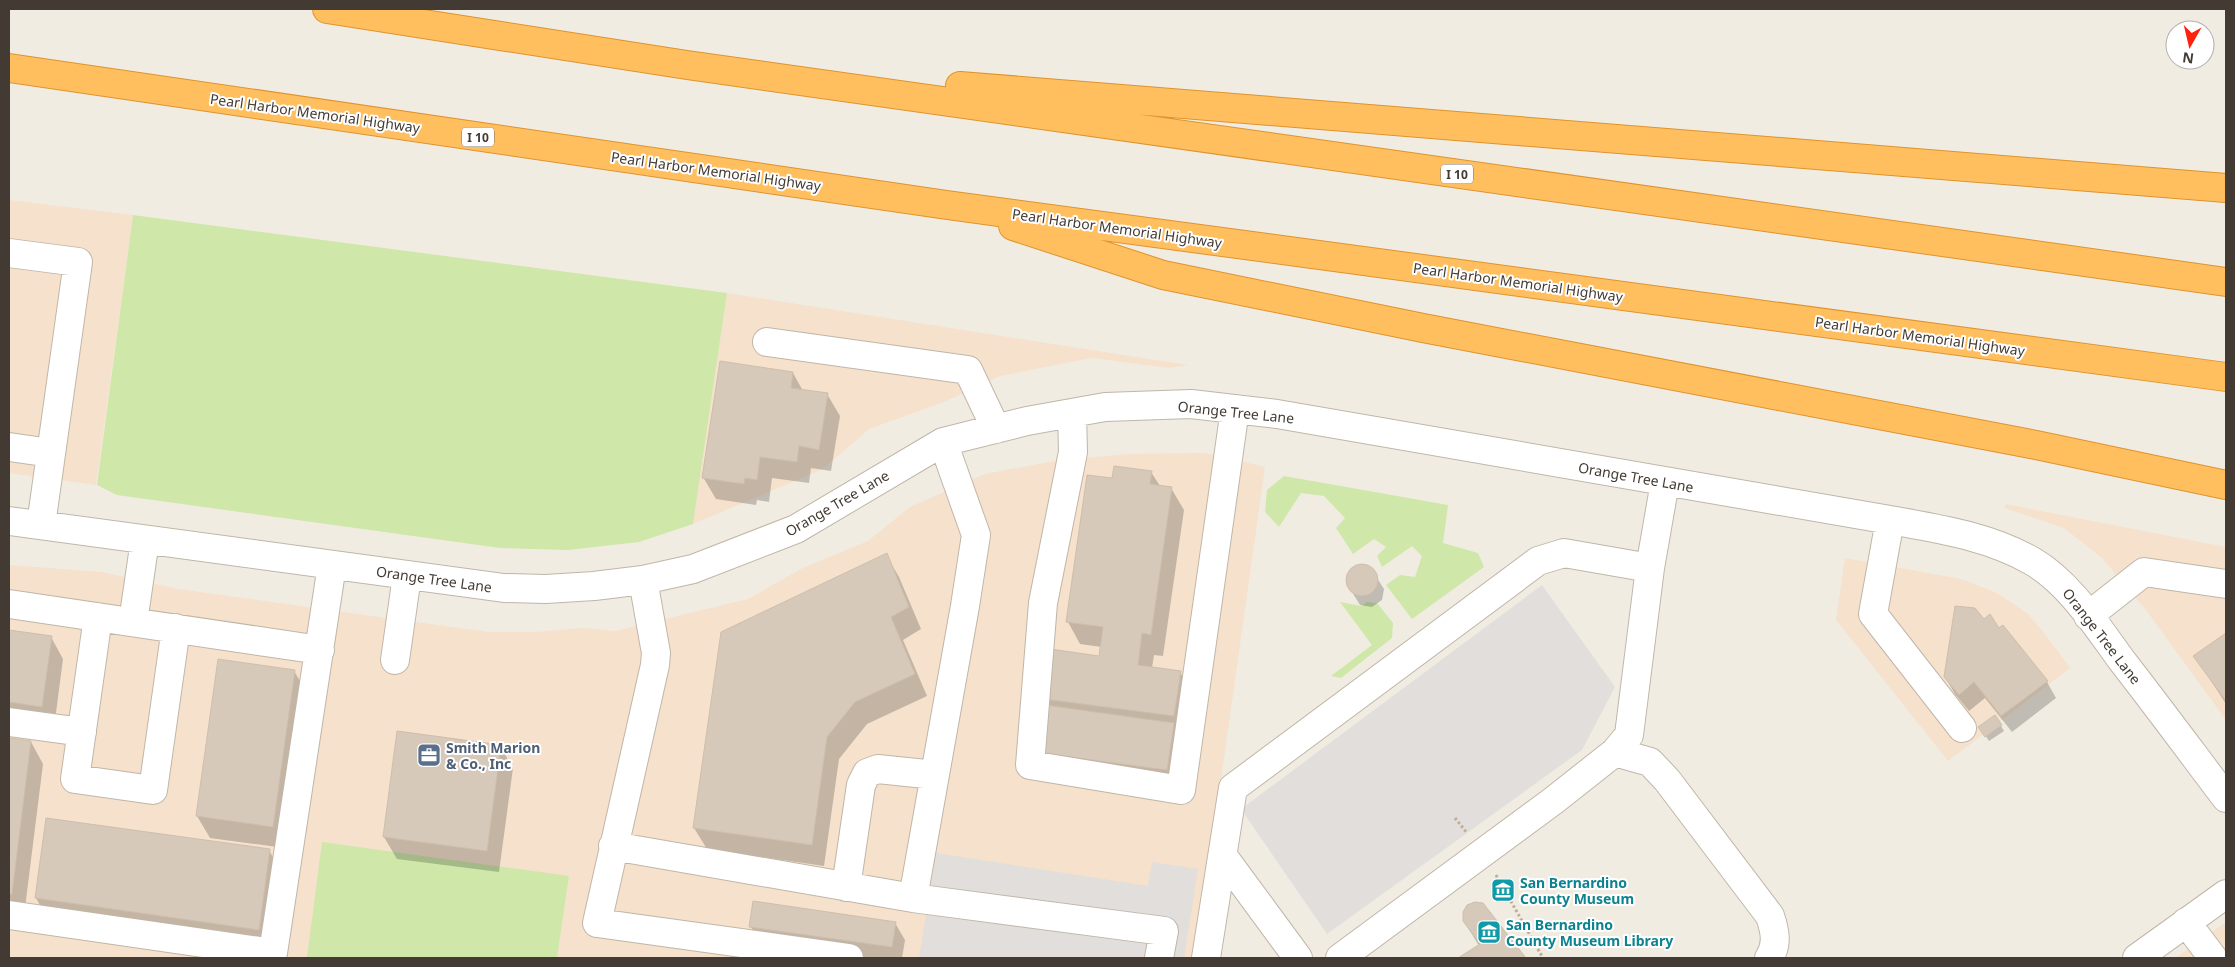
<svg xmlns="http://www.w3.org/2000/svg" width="2235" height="967" viewBox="0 0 2235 967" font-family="'Noto Sans',sans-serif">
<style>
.commercial{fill:#f5e1cc}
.green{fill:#cfe7a9}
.parking{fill:#e1dedb}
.shadow{fill:#0003}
.building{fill:#d6c9ba;stroke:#cebeab}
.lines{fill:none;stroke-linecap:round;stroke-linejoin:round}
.minor-casing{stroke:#c0b6a8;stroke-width:30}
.highway-casing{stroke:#df932e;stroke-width:30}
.path{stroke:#bfae96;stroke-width:3;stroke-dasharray:2.5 2.5;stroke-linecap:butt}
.minor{stroke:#fff;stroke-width:28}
.highway{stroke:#ffbf5f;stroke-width:28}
.labels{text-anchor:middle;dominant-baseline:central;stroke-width:4;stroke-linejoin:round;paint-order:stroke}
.shield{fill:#fff;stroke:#7b7670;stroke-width:1}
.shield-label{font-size:12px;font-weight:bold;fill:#433b33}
.street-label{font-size:14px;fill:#433b33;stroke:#fff}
.service-label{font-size:14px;font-weight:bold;fill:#4e5e75;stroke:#fff;text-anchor:start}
.culture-label{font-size:14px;font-weight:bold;fill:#0d838f;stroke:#fff;text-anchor:start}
</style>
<rect width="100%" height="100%" fill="#f1ece2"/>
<path class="commercial" d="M 9,200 L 133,215 L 96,485 L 9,473 Z
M 727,293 L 1188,365 L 1169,368 L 1091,358 L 1000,376 L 944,402 L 869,429 L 823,469 L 693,524 Z
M 1205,453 L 1265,467 L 1196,958 L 557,958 L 569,876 L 307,958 L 9,958 L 9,565 L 102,572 L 178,589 L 488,632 L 536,632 L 583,628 L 615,631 L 748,599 L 803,568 L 868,541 L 910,507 L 985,474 L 1055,461 L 1129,454 Z
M 2005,504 L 2226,547 L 2226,720 L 2146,610 L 2102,558 L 2064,528 L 2005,508 Z
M 1845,558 L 1961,579 L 1997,593 L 2027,613 L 2045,634 L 2070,668 L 1948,761 L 1836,620 Z
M 2226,922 L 2226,958 L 2175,958 Z"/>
<path class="green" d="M 133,215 L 727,293 L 693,524 L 639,542 L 568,550 L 500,548 L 117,495 L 97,485 Z
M 1284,476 L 1448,505 L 1443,543 L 1478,553 L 1484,567 L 1412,619 L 1386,585 L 1400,575 L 1415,577 L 1422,556 L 1412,546 L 1382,567 L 1377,556 L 1386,547 L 1374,539 L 1353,554 L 1336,528 L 1345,518 L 1324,496 L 1301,493 L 1279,527 L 1265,512 L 1267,490 Z
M 1340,602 L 1361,606 L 1367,602 L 1377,603 L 1393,623 L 1392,638 L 1341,678 L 1331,676 L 1372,645 Z
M 322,842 L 569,876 L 557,958 L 307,958 Z"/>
<path class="parking" d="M 1542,585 L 1615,687 L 1582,750 L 1327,934 L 1241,809 Z
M 936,853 L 1148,886 L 1152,862 L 1198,869 L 1184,958 L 919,958 Z"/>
<path class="shadow" d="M 793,373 L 803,391 L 827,394 L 840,416 L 831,471 L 811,468 L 809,483 L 772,478 L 769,502 L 757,500 L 756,505 L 716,499 L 703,477 Z
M 1151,472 L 1160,486 L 1171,488 L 1184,510 L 1163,656 L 1154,655 L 1152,668 L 1180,672 L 1192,694 L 1176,786 L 1050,769 L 1050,707 L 1045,698 L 1100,658 L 1102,647 L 1080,644 L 1068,622 L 1113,480 Z
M 886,555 L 899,577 L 921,629 L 903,640 L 927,696 L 867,724 L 839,759 L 824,866 L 707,849 L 694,828 Z
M 1357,566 L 1369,566 L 1384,589 L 1382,600 L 1372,607 L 1360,605 L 1347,584 L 1348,573 Z
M 1984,620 L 1999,630 L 2047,682 L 2056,698 L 2012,732 L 1985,698 L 1969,711 L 1955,694 L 1945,677 Z
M 9,631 L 51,637 L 63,659 L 54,728 L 9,722 Z
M 2226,634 L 2226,704 L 2195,656 Z
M 294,671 L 307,693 L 285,848 L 210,838 L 197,816 Z
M 2001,726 L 2004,731 L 1989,741 L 1983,732 Z
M 9,739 L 31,742 L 43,764 L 24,916 L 9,914 Z
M 500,746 L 513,768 L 499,872 L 397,859 L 384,837 Z
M 47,819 L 269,850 L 281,872 L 271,951 L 48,920 L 36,898 Z
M 1483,904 L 1524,958 L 1460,958 L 1479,946 L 1464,921 Z
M 895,923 L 905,940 L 902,958 L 864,958 L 760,944 L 751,927 Z"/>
<path class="building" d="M 720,361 L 793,372 L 791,388 L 828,393 L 819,450 L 799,446 L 797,462 L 760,457 L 757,480 L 745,478 L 744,484 L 702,478 Z
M 1114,466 L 1152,471 L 1150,484 L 1172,487 L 1151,635 L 1142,633 L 1138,665 L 1181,671 L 1174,716 L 1044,699 L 1050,649 L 1099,656 L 1103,627 L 1066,622 L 1087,475 L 1112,478 Z
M 887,553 L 909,607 L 891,617 L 915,674 L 855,702 L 827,737 L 812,845 L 693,828 L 721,632 Z
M1346 580a16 16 0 1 1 32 0a16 16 0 1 1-32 0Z
M 1955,606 L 1975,608 L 1984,619 L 1990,614 L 1999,628 L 2003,625 L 2048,681 L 2001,716 L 1974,682 L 1959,695 L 1944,677 Z
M 9,630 L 52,636 L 42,707 L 9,702 Z
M 2226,633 L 2226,701 L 2193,656 Z
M 218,659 L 295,670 L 273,827 L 196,816 Z
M 1045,705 L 1174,723 L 1167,770 L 1039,753 Z
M 1995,715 L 2002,725 L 1985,737 L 1978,727 Z
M 397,731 L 501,745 L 487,851 L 383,837 Z
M 9,738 L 31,741 L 12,894 L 9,894 Z
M 46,818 L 270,849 L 259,930 L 35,898 Z
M 753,901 L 896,922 L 892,947 L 749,927 Z
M 1475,902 L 1483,903 L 1526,958 L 1458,958 L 1480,944 L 1463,921 L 1463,912 L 1467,905 Z"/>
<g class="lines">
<g class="minor-casing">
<path id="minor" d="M 9,253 L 78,262 L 41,525
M 767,342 L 968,370 L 996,429
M 1072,413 L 1073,452 L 1043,603 L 1030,765 L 1181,790 L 1235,409
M 943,442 L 976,535 L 965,606 L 913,898 L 1164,931 L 1159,958
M 9,447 L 51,453
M 1890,520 L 1873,614 L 1962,728
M 9,521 L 504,588 L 546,589 L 594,586 L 643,580 L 693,569 L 796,529 L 943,442 L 1027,421 L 1105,407 L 1191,404 L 1277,414 L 1890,520 C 1939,529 1988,536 2032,561 C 2070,583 2097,627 2123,662 C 2158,707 2192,753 2226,798
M 643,580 L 656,653 L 655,665 L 597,923 L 849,958
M 9,604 L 320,650
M 2088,616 L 2144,572 L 2226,584
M 98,617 L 75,779 L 153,790 L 176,628
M 133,622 L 145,540
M 395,660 L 407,576
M 9,722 L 82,732
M 1615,752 L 1650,762 L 1667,780 L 1770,916 C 1775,931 1778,944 1769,958
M 613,846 L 913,898
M 1223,856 L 1298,958
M 846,887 L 861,785 L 867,773 L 878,769 L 935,775
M 9,915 L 273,953 L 332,565
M 2186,922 L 2213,958
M 1206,958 L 1233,788 L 1538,561 L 1564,553 L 1650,568
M 1340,958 L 1553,801 L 1615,752 L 1629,735 L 1650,568 L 1665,482
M 2137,958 L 2226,894"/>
</g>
<g class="highway-casing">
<path id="highway" d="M 327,9 L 687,65 L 2226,282
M 9,68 L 947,205 L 2226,377
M 960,86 L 2226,188
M 1013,226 L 1163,275 L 1423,328 L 2036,445 L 2226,485"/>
</g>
<path class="path" d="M 1455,818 L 1467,833
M 1496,875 L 1543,958"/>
<use href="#minor" class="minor"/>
<use href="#highway" class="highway"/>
</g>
<defs>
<g id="office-square" transform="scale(1.25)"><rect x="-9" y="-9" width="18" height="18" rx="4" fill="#5c6f8a" stroke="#fff"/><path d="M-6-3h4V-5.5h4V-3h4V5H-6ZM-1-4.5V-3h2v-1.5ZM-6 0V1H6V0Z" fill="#fff"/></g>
<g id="museum-square" transform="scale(1.25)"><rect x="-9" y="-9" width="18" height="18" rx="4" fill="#0f9aa8" stroke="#fff"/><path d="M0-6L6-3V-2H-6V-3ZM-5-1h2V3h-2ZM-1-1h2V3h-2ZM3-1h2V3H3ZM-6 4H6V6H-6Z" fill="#fff"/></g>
</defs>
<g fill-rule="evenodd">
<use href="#office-square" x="429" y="755"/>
<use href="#museum-square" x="1503" y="890"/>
<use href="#museum-square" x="1489" y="932"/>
</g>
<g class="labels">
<g class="shield">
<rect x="462" y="127.5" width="32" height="19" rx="4"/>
<rect x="1441" y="164.5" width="32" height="19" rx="4"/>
</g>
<g class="shield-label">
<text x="478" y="137">I 10</text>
<text x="1457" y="174">I 10</text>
</g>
<g class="street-label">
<text transform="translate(315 113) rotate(8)">Pearl Harbor Memorial Highway</text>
<text transform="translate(716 171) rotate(8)">Pearl Harbor Memorial Highway</text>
<text transform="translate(1117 228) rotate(8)">Pearl Harbor Memorial Highway</text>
<text transform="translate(1518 282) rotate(8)">Pearl Harbor Memorial Highway</text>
<text transform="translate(1920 336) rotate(8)">Pearl Harbor Memorial Highway</text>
<text transform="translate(1236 412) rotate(6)">Orange Tree Lane</text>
<text transform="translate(1636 477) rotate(10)">Orange Tree Lane</text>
<text transform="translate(837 503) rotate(-30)">Orange Tree Lane</text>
<text transform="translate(434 579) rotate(8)">Orange Tree Lane</text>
<text transform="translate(2102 636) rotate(52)">Orange Tree Lane</text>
</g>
<g class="service-label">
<text x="446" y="747">Smith Marion<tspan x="446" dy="16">&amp; Co., Inc</tspan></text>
</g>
<g class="culture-label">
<text x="1520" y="882">San Bernardino<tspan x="1520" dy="16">County Museum</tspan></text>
<text x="1506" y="924">San Bernardino<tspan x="1506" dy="16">County Museum Library</tspan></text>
</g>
</g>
<rect width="2235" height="967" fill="none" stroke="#433b33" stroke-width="20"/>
<g transform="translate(2190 45) rotate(188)"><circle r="24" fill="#ffffff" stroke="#b4b1ad"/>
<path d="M0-4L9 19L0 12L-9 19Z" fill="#fe210d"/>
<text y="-8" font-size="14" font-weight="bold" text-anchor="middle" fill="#433b33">N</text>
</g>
</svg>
